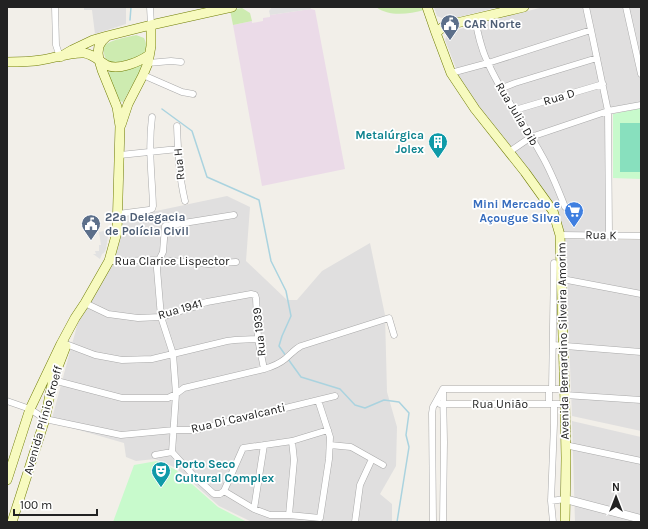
<svg xmlns="http://www.w3.org/2000/svg" width="648" height="529" viewBox="0 0 648 529" font-family="Karla,sans-serif">
<style>
.residential{fill:#e0dfdf}
.industrial{fill:#ebdbe8}
.grass{fill:#cdebb0}
.park{fill:#c8facc}
.pitch{fill:#88e0be}
.parking{fill:#e2e2e2}
.lines{fill:none;stroke-linecap:round;stroke-linejoin:round}
.stream{stroke:#aad3df;stroke-width:1.5}
.minor-casing{stroke:#a9a9a9;stroke-width:7}
.tertiary-casing{stroke:#a9a9a9;stroke-width:9}
.secondary-casing{stroke:#707d05;stroke-width:10}
.minor{stroke:#fff;stroke-width:6}
.tertiary{stroke:#fff;stroke-width:8}
.secondary{stroke:#f7fabf;stroke-width:9}
.labels{text-anchor:middle;dominant-baseline:central;stroke-width:3.5;stroke-linejoin:round;paint-order:stroke}
.service-label{font-size:12px;font-weight:bold;fill:#4e5e75;stroke:#fff;text-anchor:start}
.street-label{font-size:12px;fill:#222;stroke:#fff}
.culture-label{font-size:12px;font-weight:bold;fill:#0d838f;stroke:#fff;text-anchor:end}
.shop-label{font-size:12px;font-weight:bold;fill:#366cbe;stroke:#fff;text-anchor:end}
</style>
<rect width="100%" height="100%" fill="#f2efe9"/>
<path class="residential" d="M 84,7 L 126,7 L 126,24 L 95,34 L 92,10 L 84,10 Z
M 434,7 L 499,7 L 447,20 L 437,16 Z
M 543,7 L 641,7 L 641,102 L 606,110 L 606,232 L 563,232 L 478,109 L 463,86 L 445,40 L 449,32 Z
M 227,196 L 250,207 L 246,261 L 287,300 L 297,300 L 322,271 L 370,243 L 385,315 L 387,392 L 397,427 L 396,466 L 380,494 L 392,504 L 392,522 L 252,522 L 219,506 L 176,468 L 155,459 L 136,461 L 126,457 L 124,443 L 51,422 L 78,322 L 116,253 L 123,218 Z
M 565,239 L 641,240 L 641,431 L 572,416 Z
M 572,421 L 641,437 L 641,522 L 575,522 Z"/>
<path class="industrial" d="M 311,9 L 315,10 L 345,169 L 262,186 L 233,25 L 252,21 L 252,23 L 263,21 L 263,18 L 270,17 L 270,15 Z"/>
<path class="grass" d="M 376,7 L 423,7 L 424,10 C 409,14 389,17 376,7 Z
M 242,8 L 250,13 L 252,21 L 233,25 L 230,10 Z
M 136,35 L 144,38 C 154,59 129,59 115,63 C 110,63 107,61 105,57 C 104,54 103,50 104,47 C 107,40 129,37 136,35 Z
M 142,63 L 139,73 L 124,100 L 123,102 L 120,101 L 108,75 L 109,73 L 111,70 Z"/>
<path class="park" d="M 641,108 L 641,179 L 613,178 L 613,114 Z
M 157,461 L 176,470 L 218,507 L 247,522 L 113,522 L 134,465 Z"/>
<path class="pitch" d="M 620,123 L 641,123 L 641,172 L 620,172 Z"/>
<path class="parking" d="M 272,7 L 310,7 L 311,9 L 270,15 L 269,11 Z
M 109,230 L 106,249 L 104,253 L 102,254 L 100,259 L 93,254 L 96,254 L 95,251 L 99,251 L 99,245 L 101,245 L 99,232 Z"/>
<g class="lines">
<path class="stream" d="M 130,20 L 131,7
M 162,109 L 192,131 L 207,177 L 259,200 L 271,261 L 286,291 L 291,316 L 282,336 L 279,346 L 286,356
M 288,359 L 301,377 L 340,389 L 355,405 L 365,408 L 384,400 L 399,402 L 409,413 L 406,435 L 409,447 L 397,522"/>
<g class="minor-casing">
<path id="minor" d="M 55,7 L 56,45 L 60,57
M 150,7 L 151,25
M 586,7 L 591,30 L 608,111 L 609,235
M 626,7 L 641,74
M 475,19 C 478,34 481,49 488,63 C 502,95 524,123 541,154 C 551,171 558,189 565,207
M 148,63 L 171,61 L 181,62
M 451,73 L 488,63 L 591,30
M 143,75 L 182,92 L 193,94
M 502,88 L 515,83 L 597,58
M 515,110 L 603,84
M 177,126 C 178,152 179,176 185,201
M 509,152 L 531,137 L 608,111 L 641,105
M 120,155 L 178,149
M 118,214 L 149,210 L 152,209 L 153,206 C 152,176 148,148 152,117
M 560,235 L 641,236
M 109,261 L 159,260 L 209,264 L 236,262
M 562,279 L 641,294
M 85,303 L 108,314 L 138,318 L 161,317 L 194,307 L 200,304 L 207,302 L 251,294 L 255,295 L 256,298 L 258,339 L 264,369
M 66,344 L 95,355 L 122,360 L 152,359 L 227,341 L 235,340 L 258,339
M 553,345 L 641,352
M 53,380 L 122,398 L 168,398 L 176,394 L 184,388 L 264,369 C 271,367 279,364 285,359 C 291,354 295,349 301,346 L 389,318 L 394,335
M 443,389 L 444,442 L 443,522
M 443,389 L 565,389
M 552,389 L 554,263
M 565,395 L 641,400
M 7,401 L 30,409 L 45,419 L 121,435 L 174,430 L 195,430 L 335,396
M 440,404 L 565,404
M 549,404 L 549,389
M 330,445 L 351,447 L 383,465
M 565,445 L 641,461
M 172,452 L 176,394 L 173,354 L 161,317 L 157,269 L 157,264 L 163,252 L 165,226 L 234,215
M 172,452 L 193,475 L 214,494 L 220,494 L 224,491 L 243,448 L 292,441 L 328,430
M 155,455 L 172,452
M 224,491 L 254,509 L 270,515 L 289,515 L 320,518 L 329,459 L 330,437 L 318,400
M 551,501 L 565,499
M 254,509 L 264,445
M 289,515 L 294,460 L 292,441
M 355,522 L 360,485 L 372,459
M 433,522 L 432,413 L 433,407 L 443,389
M 553,522 L 551,501 L 554,424 L 554,404"/>
</g>
<g class="tertiary-casing">
<path id="tertiary" d="M 565,499 L 641,519"/>
</g>
<g class="secondary-casing">
<path id="secondary" d="M 427,7 L 436,33 L 451,73 L 475,109 L 525,172 L 553,211 L 560,235 L 565,404 L 566,458 L 565,522
M 436,33 L 444,26 L 524,7
M 60,57 L 72,50 L 93,40 L 107,36 L 151,25 L 232,7
M 7,62 C 18,62 30,62 41,60 C 53,58 73,52 84,53 C 93,54 99,61 106,65 C 118,71 139,62 149,55
M 121,125 L 128,104 L 143,75 L 148,63 L 151,46 L 151,25
M 7,480 L 30,409 L 61,344 L 75,318 L 85,303 L 109,261 L 117,232 L 120,126 L 117,107 L 102,70 L 99,60 L 98,53 L 99,46 L 102,41 L 107,36
M 12,522 L 45,419 L 53,380 L 66,346"/>
</g>
<use href="#minor" class="minor"/>
<use href="#tertiary" class="tertiary"/>
<use href="#secondary" class="secondary"/>
</g>
<defs>
<g id="civic-pin" transform="scale(1)"><path d="M0 17L-7.5 6A9.5 9.5 0 1 1 7.5 6Z" fill="#5c6f8a" stroke="#fff"/><path d="M-.6-6.5H3V-4.5H.6V-3L4-1V1h2V6H-6V1h2V-1L-.6-3ZM-1.2 2.5V6h2.4V2.5Z" fill="#fff"/></g>
<g id="building-pin" transform="scale(1)"><path d="M0 17L-7.5 6A9.5 9.5 0 1 1 7.5 6Z" fill="#0f9aa8" stroke="#fff"/><path d="M-4-6H4V6H1V3H-1V6H-4ZM-2.5-4.3h1.7v1.8h-1.7ZM.8-4.3h1.7v1.8H.8ZM-2.5-1h1.7V.8h-1.7ZM.8-1h1.7V.8H.8Z" fill="#fff"/></g>
<g id="supermarket-pin" transform="scale(1)"><path d="M0 17L-7.5 6A9.5 9.5 0 1 1 7.5 6Z" fill="#3f7fe0" stroke="#fff"/><path d="M-6-5.5h2.5l.6 2H6L4.5 2H-2.5L-4.4-4H-6ZM-1.5 3.2a1.3 1.3 0 1 0 .1 0ZM3 3.2a1.3 1.3 0 1 0 .1 0Z" fill="#fff"/></g>
<g id="theatre-pin" transform="scale(1)"><path d="M0 17L-7.5 6A9.5 9.5 0 1 1 7.5 6Z" fill="#0f9aa8" stroke="#fff"/><path d="M-5-5.5Q0-4 5-5.5V0Q5 5 0 6Q-5 5-5 0ZM-3.3-2.5H-1v1.5H-3.3ZM1-2.5H3.3v1.5H1ZM-2.8 1Q0 5.5 2.8 1Z" fill="#fff"/></g>
</defs>
<g fill-rule="evenodd">
<use href="#civic-pin" x="450" y="24"/>
<use href="#building-pin" x="438" y="142"/>
<use href="#supermarket-pin" x="574" y="211"/>
<use href="#civic-pin" x="91" y="224"/>
<use href="#theatre-pin" x="161" y="471"/>
</g>
<g class="labels">
<g class="service-label">
<text x="464" y="24">CAR Norte</text>
<text x="105" y="217">22ª Delegacia<tspan x="105" dy="14">de Polícia Civil</tspan></text>
</g>
<g class="street-label">
<text transform="translate(559 97) rotate(-17)">Rua D</text>
<text transform="translate(517 114) rotate(59)">Rua Julia Dib</text>
<text transform="translate(179 164) rotate(-95)">Rua H</text>
<text transform="translate(601 235) rotate(1)">Rua K</text>
<text x="172" y="261">Rua Clarice Lispector</text>
<text transform="translate(180 309) rotate(-16)">Rua 1941</text>
<text transform="translate(259 332) rotate(-96)">Rua 1939</text>
<text transform="translate(563 341) rotate(-91)">Avenida Bernardino Silveira Amorim</text>
<text x="500" y="404">Rua União</text>
<text transform="translate(238 418) rotate(-13)">Rua Di Cavalcanti</text>
<text transform="translate(43 420) rotate(-74)">Avenida Plínio Kroeff</text>
</g>
<g class="culture-label">
<text x="424" y="135">Metalúrgica<tspan x="424" dy="14">Jolex</tspan></text>
<text x="175" y="464" text-anchor="start">Porto Seco<tspan x="175" dy="14">Cultural Complex</tspan></text>
</g>
<g class="shop-label">
<text x="560" y="204">Mini Mercado e<tspan x="560" dy="14">Açougue Silva</tspan></text>
</g>
</g>
<rect width="648" height="529" fill="none" stroke="#222222" stroke-width="16"/>
<g transform="translate(616 497)" stroke="#ffffff" stroke-width="3" paint-order="stroke">
<path d="M0-3L7 15L0 10L-7 15Z" fill="#222222"/>
<text y="-6" font-size="11" font-weight="bold" text-anchor="middle" fill="#222222">N</text>
</g>
<path d="M14 509v6h83v-6" fill="none" stroke="#222222" stroke-width="2"/>
<text x="20" y="509" font-size="12" fill="#222222" stroke="#ffffff" stroke-width="3" paint-order="stroke">100 m</text>
</svg>
